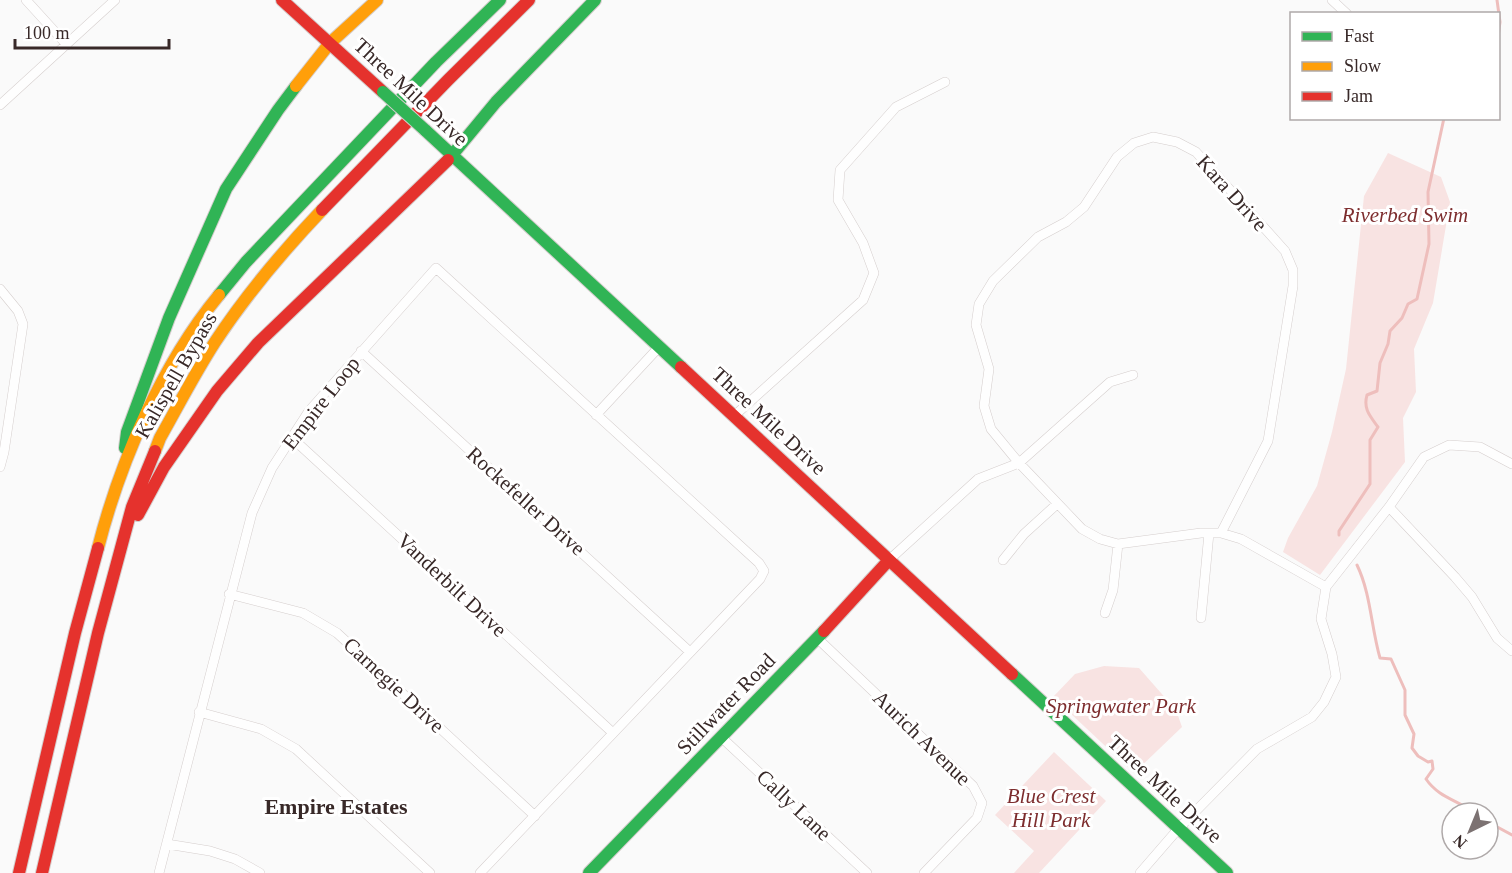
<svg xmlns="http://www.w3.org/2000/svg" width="1512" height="873" viewBox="0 0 1512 873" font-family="'Times New Roman',serif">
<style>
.green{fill:#f8e3e2}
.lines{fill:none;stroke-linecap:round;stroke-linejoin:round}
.stream{stroke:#eebebc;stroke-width:3}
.street-casing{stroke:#d5cecd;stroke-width:10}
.fast-casing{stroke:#d5cecd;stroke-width:14}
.slow-casing{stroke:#d5cecd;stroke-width:14}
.jam-casing{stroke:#d5cecd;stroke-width:14}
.street{stroke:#fefefe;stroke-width:9}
.fast{stroke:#30b455;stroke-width:12}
.slow{stroke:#ff9f0a;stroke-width:12}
.jam{stroke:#e5322d;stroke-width:12}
.fast-bridge-casing{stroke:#d5cecd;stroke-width:14;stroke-linecap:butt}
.fast-bridge{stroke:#30b455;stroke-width:12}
.labels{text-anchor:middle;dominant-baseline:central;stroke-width:6;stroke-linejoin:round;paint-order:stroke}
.street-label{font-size:21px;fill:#382928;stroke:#fff}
.park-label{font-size:21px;font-style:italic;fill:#7d2d2e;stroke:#fff}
.neighbourhood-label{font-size:22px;font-weight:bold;fill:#382928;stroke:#fff}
</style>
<rect width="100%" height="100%" fill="#fafafa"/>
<path class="green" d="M 1388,153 L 1441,177 L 1450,202 L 1433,303 L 1414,349 L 1416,392 L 1403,418 L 1405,462 L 1320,575 L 1283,552 L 1288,538 L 1317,486 L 1332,432 L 1346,369 L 1364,196 Z
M 1104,666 L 1139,668 L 1176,710 L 1182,727 L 1134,773 L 1053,697 L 1075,674 Z
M 1054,752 L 1106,801 L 1039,873 L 1014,873 L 1034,851 L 995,815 Z"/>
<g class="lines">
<path class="stream" d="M 1497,0 L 1500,22 L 1498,37
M 1339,535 L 1339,531 L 1370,484 L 1370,440 L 1378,427 C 1370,416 1363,409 1367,395 L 1377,391 L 1380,363 L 1388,344 L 1390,331 L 1402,318 L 1408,304 L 1417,299 L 1429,244 L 1428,192 L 1444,118
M 1357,565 C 1371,594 1371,627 1380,658 L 1391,659 L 1405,690 L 1405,715 L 1414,734 L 1412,748 L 1418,756 L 1428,762 L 1432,761 L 1433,769 L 1426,779 C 1439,798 1458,800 1475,813
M 1488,822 L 1512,835"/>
<g class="street-casing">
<path id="street" d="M 26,0 L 67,45
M 1332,0 L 1347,14
M 0,105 L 115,0
M 0,289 L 18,311 L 23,324 L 4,452 L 0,467
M 361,351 L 690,652
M 596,415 L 660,346
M 734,416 L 863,300 L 874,273 L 863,243 L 838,200 L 840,170 L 896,107 L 945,82
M 291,437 L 613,733
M 1389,507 L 1455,577 L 1472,597 L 1497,638 L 1512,651
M 1221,533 L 1268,441 L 1293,286 L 1293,270 L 1285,251 L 1196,152 L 1177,142 L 1153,137 L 1134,143 L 1117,157 L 1084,207 L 1066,222 L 1038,237 L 993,281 L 979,304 L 976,325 L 989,369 L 984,406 L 991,429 L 1019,463 L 1082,529 L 1100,539 L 1118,544 L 1201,533 L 1221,533 L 1241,539 L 1326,587
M 889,560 L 978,479 L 1019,463 L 1110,382 L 1133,375
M 1003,560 L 1024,534 L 1057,504
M 229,594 L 303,613 L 337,633 L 535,816
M 1105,613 L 1113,590 L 1118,544
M 1201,618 L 1209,533
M 817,638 L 973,786 L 982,803 L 977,818 L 924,873
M 199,712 L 261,729 L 296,749 L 430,873
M 721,737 L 867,873
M 167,844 L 210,851 L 235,859 L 260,873
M 159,873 L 252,513 L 272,468 L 309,411 L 436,268 L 759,563 L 764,571 L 760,579 L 480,873
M 1140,873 L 1179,828 L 1257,749 L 1312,717 L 1324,702 L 1336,677 L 1332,654 L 1321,619 L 1326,587 L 1389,507 L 1424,457 L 1449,445 L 1480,447 L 1512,464"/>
</g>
<g class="fast-casing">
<path id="fast" d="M 425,130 L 681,367
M 448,160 L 496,102 L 595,0
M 219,295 L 246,262 L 436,62 L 500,0
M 125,448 L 127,432 L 169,318 L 226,189 L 278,110 L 296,86
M 1012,674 L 1227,873
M 589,873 L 824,631"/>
</g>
<g class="slow-casing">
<path id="slow" d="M 296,86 L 330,43 L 377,0
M 155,451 L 160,438 C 178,406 195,373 215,342 C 246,295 283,251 322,210
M 98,548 C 120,462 162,364 219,295"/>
</g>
<g class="jam-casing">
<path id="jam" d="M 282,0 L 383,92
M 322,210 L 448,80 L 529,0
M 681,367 L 1012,674
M 138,515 L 164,467 L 217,391 L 258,343 L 448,160
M 824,631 L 889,560
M 19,873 L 75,633 L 98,548
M 42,873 L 98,633 L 132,507 L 155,451"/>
</g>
<use href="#street" class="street"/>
<use href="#fast" class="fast"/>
<use href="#slow" class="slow"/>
<use href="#jam" class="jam"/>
<g class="fast-bridge-casing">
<path id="fast-bridge" d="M 383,92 L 425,130"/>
</g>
<use href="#fast-bridge" class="fast-bridge"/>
</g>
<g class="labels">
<g class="street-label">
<text transform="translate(411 92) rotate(43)">Three Mile Drive</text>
<text transform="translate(1232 193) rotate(48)">Kara Drive</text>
<text transform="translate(176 375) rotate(-60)">Kalispell Bypass</text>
<text transform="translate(321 403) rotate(-52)">Empire Loop</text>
<text transform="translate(769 421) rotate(43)">Three Mile Drive</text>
<text transform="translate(526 501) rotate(42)">Rockefeller Drive</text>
<text transform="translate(452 585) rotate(43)">Vanderbilt Drive</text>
<text transform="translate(394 685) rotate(43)">Carnegie Drive</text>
<text transform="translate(726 704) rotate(-46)">Stillwater Road</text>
<text transform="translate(922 738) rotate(44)">Aurich Avenue</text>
<text transform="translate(1165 789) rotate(43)">Three Mile Drive</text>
<text transform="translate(794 805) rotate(43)">Cally Lane</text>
</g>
<g class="park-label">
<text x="1405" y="215">Riverbed Swim</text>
<text x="1121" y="706">Springwater Park</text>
<text x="1051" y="796">Blue Crest<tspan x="1051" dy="24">Hill Park</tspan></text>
</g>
<g class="neighbourhood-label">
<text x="336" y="806">Empire Estates</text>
</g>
</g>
<rect x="1290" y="12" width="210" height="108" fill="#ffffff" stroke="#afa9a9" stroke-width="1.5"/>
<rect x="1302" y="32" width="30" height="9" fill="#30b455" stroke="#afa9a9" stroke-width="1.5"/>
<text x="1344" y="42" font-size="18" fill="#382928">Fast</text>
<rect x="1302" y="62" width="30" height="9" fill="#ff9f0a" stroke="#afa9a9" stroke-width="1.5"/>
<text x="1344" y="72" font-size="18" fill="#382928">Slow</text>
<rect x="1302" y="92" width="30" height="9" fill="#e5322d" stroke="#afa9a9" stroke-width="1.5"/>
<text x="1344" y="102" font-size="18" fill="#382928">Jam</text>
<g transform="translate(1470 831) rotate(223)"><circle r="28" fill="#ffffff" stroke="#afa9a9" stroke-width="1.5"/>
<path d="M0-4.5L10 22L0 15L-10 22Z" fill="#7c7272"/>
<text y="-9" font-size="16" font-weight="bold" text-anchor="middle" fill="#382928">N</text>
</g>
<path d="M15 39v9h154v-9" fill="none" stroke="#382928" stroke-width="3"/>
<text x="24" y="39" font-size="18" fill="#382928" stroke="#ffffff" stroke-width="4.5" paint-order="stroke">100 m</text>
</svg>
